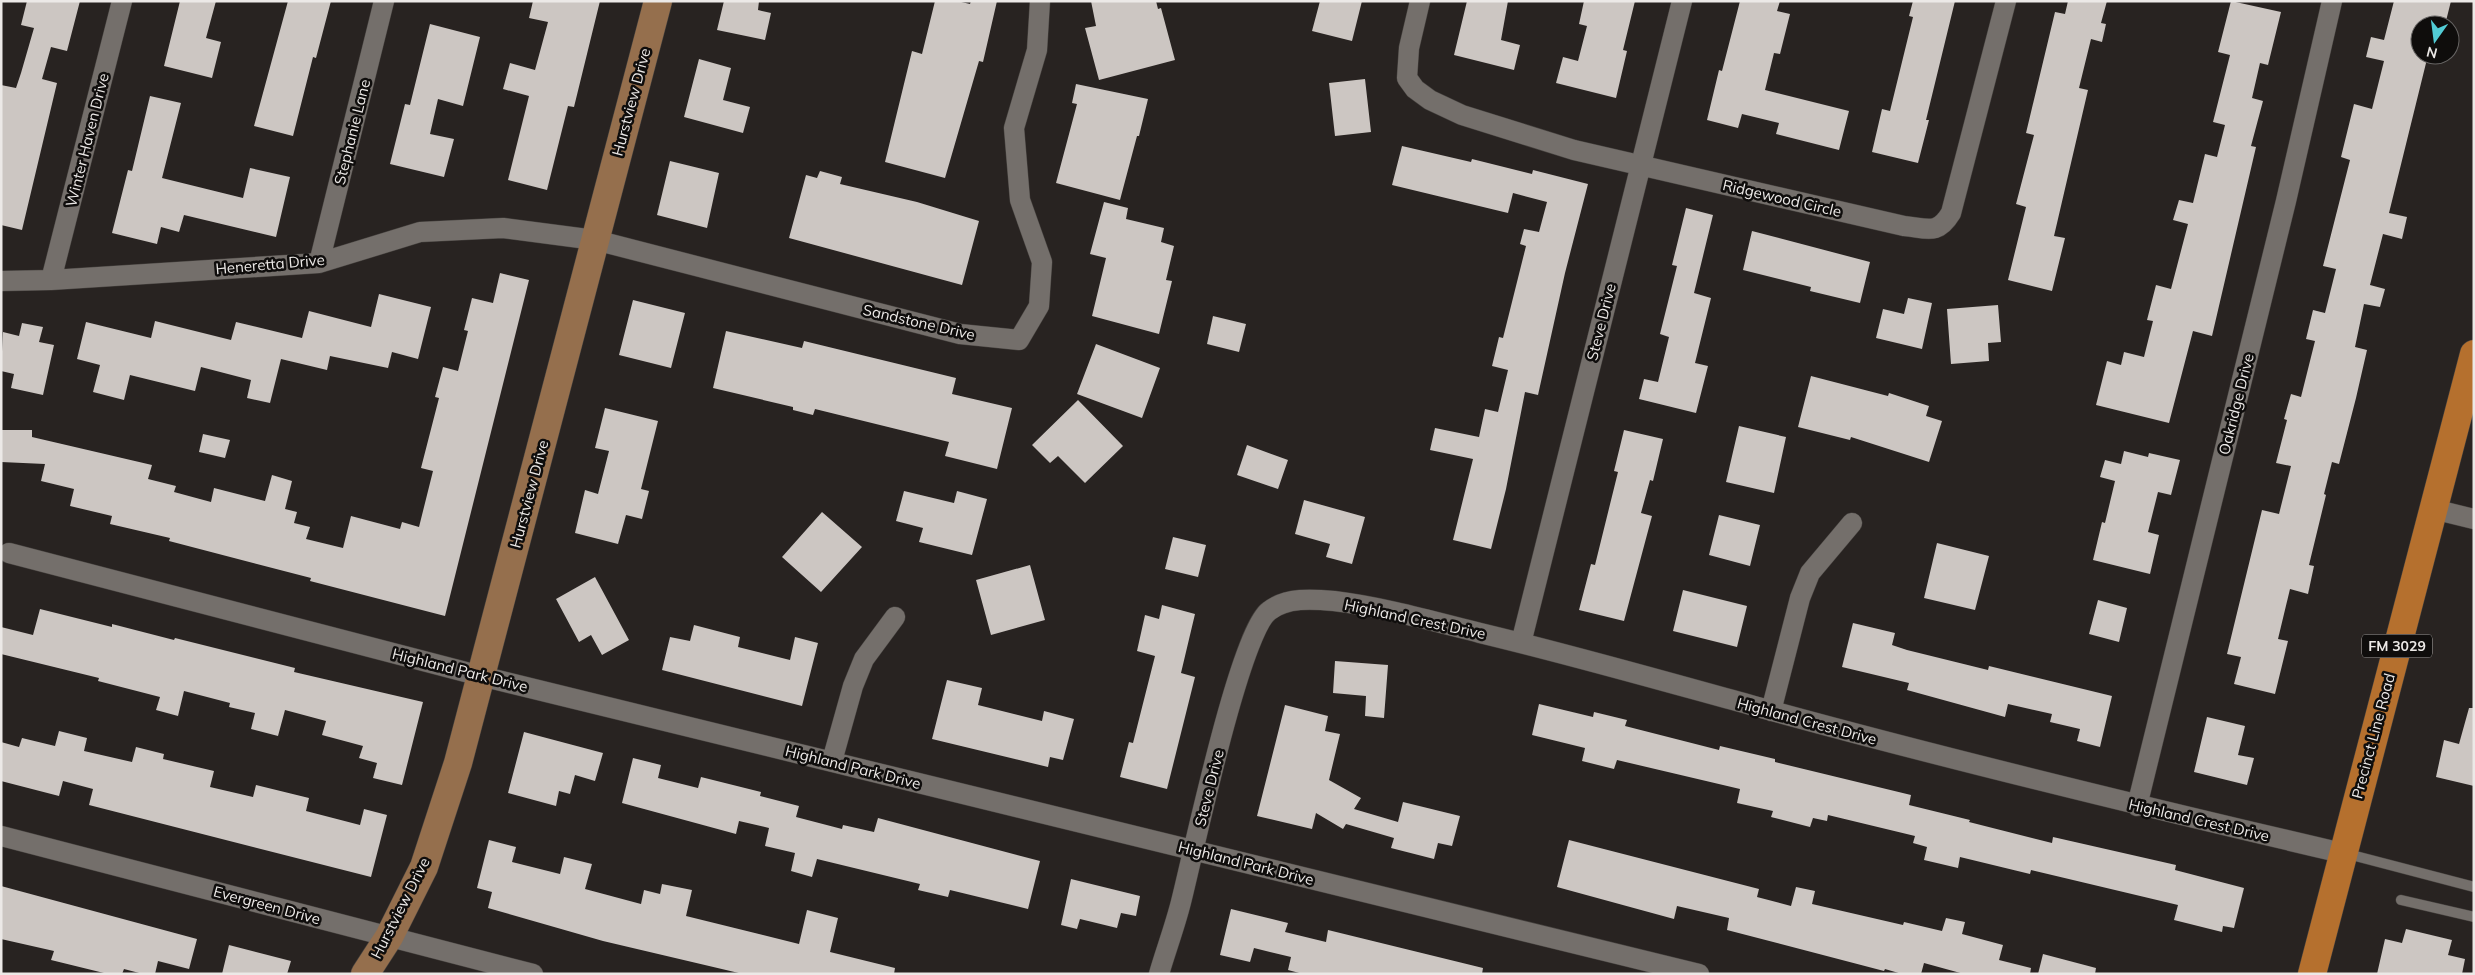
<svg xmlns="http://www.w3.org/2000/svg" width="2475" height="975" viewBox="0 0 2475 975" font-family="Mulish,sans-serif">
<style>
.building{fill:#ccc6c2}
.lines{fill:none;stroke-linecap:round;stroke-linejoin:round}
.lane-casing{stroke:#46423f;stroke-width:11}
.street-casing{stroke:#46423f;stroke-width:21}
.secondary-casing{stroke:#46423f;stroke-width:29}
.primary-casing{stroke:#46423f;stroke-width:29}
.lane{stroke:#746f6b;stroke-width:10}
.street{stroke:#746f6b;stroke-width:20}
.secondary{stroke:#956f4d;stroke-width:28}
.primary{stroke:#b5702e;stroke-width:28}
.labels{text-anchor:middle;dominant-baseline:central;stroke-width:5;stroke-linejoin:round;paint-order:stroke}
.shield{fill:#0f0d0c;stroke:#aaa7a5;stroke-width:1}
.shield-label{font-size:14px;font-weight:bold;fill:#ece9e7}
.street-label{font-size:15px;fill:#ece9e7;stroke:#0f0d0c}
</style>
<rect width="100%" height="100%" fill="#282321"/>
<path class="building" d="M 27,1 L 80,1 L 67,51 L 51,47 L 42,79 L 57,83 L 22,230 L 1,225 L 1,85 L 16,88 L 21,73 L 34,28 L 21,25 Z
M 180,1 L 216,1 L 206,38 L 221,42 L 212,78 L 164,66 Z
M 288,1 L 331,1 L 316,58 L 313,57 L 293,136 L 254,126 Z
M 533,1 L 600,1 L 574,107 L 568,106 L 547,190 L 508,180 L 529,96 L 503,89 L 510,63 L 535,70 L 548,22 L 529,18 Z
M 724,1 L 759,1 L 758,10 L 771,13 L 765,40 L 717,30 Z
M 935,1 L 957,1 L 970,4 L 971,1 L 997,1 L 983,62 L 979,61 L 945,178 L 885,162 L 912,51 L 922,54 Z
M 1091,1 L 1156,1 L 1158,9 L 1161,8 L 1175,60 L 1099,80 L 1085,28 L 1096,26 Z
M 1320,1 L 1362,1 L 1352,41 L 1312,31 Z
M 1467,1 L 1508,1 L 1501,40 L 1520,45 L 1514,70 L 1454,55 Z
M 1584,1 L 1635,1 L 1623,50 L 1627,51 L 1616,98 L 1556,83 L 1563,57 L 1578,61 L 1587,26 L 1579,24 Z
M 1740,1 L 1780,1 L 1777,11 L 1790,14 L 1780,54 L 1774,53 L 1765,90 L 1849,111 L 1839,150 L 1776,134 L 1779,123 L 1742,114 L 1738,128 L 1707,120 L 1719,70 L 1722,71 Z
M 1913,1 L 1955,1 L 1926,120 L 1929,120 L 1918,163 L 1872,152 L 1882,109 L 1890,111 L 1913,17 L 1909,16 Z
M 2068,1 L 2107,1 L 2101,23 L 2106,24 L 2102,42 L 2091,39 L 2079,88 L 2088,90 L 2054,236 L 2065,238 L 2052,291 L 2008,280 L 2026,207 L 2016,204 L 2034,135 L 2026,133 L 2055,12 L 2065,14 Z
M 2231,1 L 2281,12 L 2268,65 L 2260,63 L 2252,98 L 2263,101 L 2251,146 L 2256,147 L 2212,336 L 2193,331 L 2169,423 L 2096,405 L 2107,361 L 2121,365 L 2124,352 L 2144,357 L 2153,321 L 2147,320 L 2156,285 L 2171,289 L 2188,224 L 2173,220 L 2179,200 L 2193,203 L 2205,154 L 2217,157 L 2225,125 L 2213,122 L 2230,55 L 2218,52 Z
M 2394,1 L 2451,1 L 2445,25 L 2431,21 L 2430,25 L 2420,25 L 2420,55 L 2428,55 L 2389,213 L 2407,217 L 2402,239 L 2383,234 L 2370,285 L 2385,289 L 2380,307 L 2364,304 L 2355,347 L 2367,350 L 2356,398 L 2339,464 L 2332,462 L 2324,494 L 2326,495 L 2309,565 L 2314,566 L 2308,594 L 2290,589 L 2278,639 L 2288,641 L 2275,694 L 2234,684 L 2241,657 L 2227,654 L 2262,510 L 2279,514 L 2291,466 L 2276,463 L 2287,420 L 2284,419 L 2291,394 L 2301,397 L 2315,341 L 2306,339 L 2313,310 L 2325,313 L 2336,269 L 2323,266 L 2350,160 L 2341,157 L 2354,104 L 2372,109 L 2384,61 L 2366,57 L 2371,37 L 2384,40 Z
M 430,24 L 480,37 L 463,106 L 438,99 L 430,134 L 454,139 L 444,177 L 390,164 L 405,104 L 410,105 Z
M 699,59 L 731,68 L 723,100 L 750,107 L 743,133 L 684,117 Z
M 1365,79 L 1371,132 L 1335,136 L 1329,83 Z
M 1076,84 L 1148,99 L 1139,136 L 1137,136 L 1120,200 L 1056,183 L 1077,104 L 1072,103 Z
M 150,96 L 181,103 L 162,178 L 243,198 L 250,168 L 290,177 L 276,237 L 184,215 L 179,232 L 161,227 L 157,244 L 112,233 L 128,170 L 132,171 Z
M 1402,146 L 1471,162 L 1472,159 L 1532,174 L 1533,170 L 1588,184 L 1565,273 L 1538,395 L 1525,392 L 1506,489 L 1491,549 L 1453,540 L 1473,459 L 1430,450 L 1435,428 L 1479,437 L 1485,409 L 1498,412 L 1508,370 L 1492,366 L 1499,337 L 1503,338 L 1526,246 L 1520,244 L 1524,229 L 1539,232 L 1547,202 L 1513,193 L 1508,213 L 1392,185 Z
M 670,161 L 719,173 L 707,228 L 657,215 Z
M 820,171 L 842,177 L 840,184 L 917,202 L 979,221 L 962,285 L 789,238 L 806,175 L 817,178 Z
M 1104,202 L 1128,208 L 1126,219 L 1164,228 L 1161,242 L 1174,246 L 1166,280 L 1172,281 L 1159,334 L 1092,316 L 1106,258 L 1090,254 Z
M 1686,208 L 1713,215 L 1694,293 L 1711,298 L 1695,363 L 1708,366 L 1696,413 L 1639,399 L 1644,379 L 1658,382 L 1669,337 L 1660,334 L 1677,266 L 1672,265 Z
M 1752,231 L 1870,262 L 1860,303 L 1810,291 L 1811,287 L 1743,270 Z
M 500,273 L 529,280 L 445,616 L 310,581 L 311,578 L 169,541 L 170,538 L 110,524 L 112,516 L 70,506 L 74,489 L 41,481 L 45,464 L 1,462 L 1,430 L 32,430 L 32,437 L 152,465 L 148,479 L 176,486 L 174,492 L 211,502 L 214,488 L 265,501 L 272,475 L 292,481 L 285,509 L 297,512 L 294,523 L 310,527 L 306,539 L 343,548 L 351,516 L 400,529 L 402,522 L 419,527 L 433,471 L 421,468 L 439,398 L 435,397 L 443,367 L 458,371 L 468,331 L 464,330 L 472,298 L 493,303 Z
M 379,294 L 431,307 L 418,359 L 392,352 L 388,368 L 330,356 L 327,370 L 281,359 L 270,403 L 247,398 L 251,380 L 201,367 L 195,391 L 130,375 L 124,400 L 93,392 L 100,365 L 77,359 L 86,322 L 151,338 L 155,321 L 231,340 L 236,322 L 302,338 L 309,311 L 371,327 Z
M 1908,298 L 1932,303 L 1922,349 L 1876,338 L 1883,309 L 1904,314 Z
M 633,300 L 685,313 L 671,368 L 619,355 Z
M 1998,305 L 2001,342 L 1988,343 L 1989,361 L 1951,364 L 1947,309 Z
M 1213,316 L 1246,324 L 1239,352 L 1207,344 Z
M 22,323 L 43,327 L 39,342 L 54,345 L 43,395 L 11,388 L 14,374 L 1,371 L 3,332 L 19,336 Z
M 726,331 L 802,348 L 804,341 L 956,378 L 952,394 L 1012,408 L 997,469 L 945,456 L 949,442 L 815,409 L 813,415 L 793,410 L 793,407 L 713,388 Z
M 1096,344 L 1160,368 L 1142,418 L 1077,394 Z
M 1811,376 L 1888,396 L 1889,393 L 1929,406 L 1926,416 L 1942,421 L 1929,462 L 1851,437 L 1850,440 L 1798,427 Z
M 1078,400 L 1123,446 L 1085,483 L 1058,456 L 1050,463 L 1032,445 Z
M 605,408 L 658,421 L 641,489 L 649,491 L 642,519 L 626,515 L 618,544 L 575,533 L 585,490 L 598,494 L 609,451 L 595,448 Z
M 1739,426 L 1786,437 L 1774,493 L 1726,482 Z
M 1624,430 L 1663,439 L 1653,481 L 1650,480 L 1641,513 L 1652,516 L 1624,621 L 1579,610 L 1591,564 L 1595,565 L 1618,472 L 1614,471 Z
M 203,434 L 230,440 L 225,458 L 199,452 Z
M 1247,445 L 1288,460 L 1278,489 L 1237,475 Z
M 2124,451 L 2148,457 L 2149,453 L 2180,460 L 2171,495 L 2158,492 L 2148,532 L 2159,535 L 2150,574 L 2093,560 L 2102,522 L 2105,523 L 2115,481 L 2100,477 L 2105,460 L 2121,464 Z
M 904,491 L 954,503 L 957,491 L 987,499 L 972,555 L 919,542 L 923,528 L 896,521 Z
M 1304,500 L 1365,517 L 1352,564 L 1326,557 L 1330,544 L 1295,534 Z
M 822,512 L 862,547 L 821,592 L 782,557 Z
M 1719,515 L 1760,525 L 1750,566 L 1709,555 Z
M 1173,537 L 1206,545 L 1198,577 L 1165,569 Z
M 1937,543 L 1989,556 L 1975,610 L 1924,598 Z
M 1030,565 L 1045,620 L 991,635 L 976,580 Z
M 595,577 L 629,640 L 602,655 L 591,635 L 579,642 L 556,599 Z
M 1683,590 L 1747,606 L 1737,647 L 1673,631 Z
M 2098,600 L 2127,608 L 2119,642 L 2089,634 Z
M 1162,605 L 1195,614 L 1181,673 L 1195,677 L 1167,789 L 1120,777 L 1129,742 L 1133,743 L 1155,656 L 1137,651 L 1145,615 L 1159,619 Z
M 40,609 L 112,627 L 112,624 L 174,640 L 175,638 L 295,668 L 294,672 L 423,702 L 402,785 L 373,778 L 377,763 L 359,758 L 363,746 L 322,735 L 326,721 L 285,710 L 278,736 L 251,729 L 255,713 L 229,707 L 230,703 L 184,691 L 178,716 L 156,710 L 160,697 L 98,681 L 99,678 L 1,654 L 1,627 L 33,635 Z
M 1853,623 L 1895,633 L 1892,645 L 1907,650 L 1988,670 L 1989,666 L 2112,696 L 2100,747 L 2077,741 L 2080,729 L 2050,722 L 2052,714 L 2008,704 L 2005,717 L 1907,690 L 1909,683 L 1842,667 Z
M 694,625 L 740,637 L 738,647 L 790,660 L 795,637 L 818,643 L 802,706 L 662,670 L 670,637 L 690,641 Z
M 1335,661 L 1388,665 L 1384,718 L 1365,716 L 1366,696 L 1333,693 Z
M 947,680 L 982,688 L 978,705 L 1042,721 L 1044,711 L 1074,719 L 1063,760 L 1050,757 L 1048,767 L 932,739 Z
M 1539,704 L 1593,717 L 1594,712 L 1627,720 L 1625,726 L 1719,750 L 1720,746 L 1775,759 L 1775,762 L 1911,795 L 1909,805 L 1970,820 L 1969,822 L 2052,843 L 2053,837 L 2176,865 L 2175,870 L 2244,888 L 2234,928 L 2223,926 L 2222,932 L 2174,920 L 2178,905 L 2031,870 L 2030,874 L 1960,857 L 1958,868 L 1924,860 L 1927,847 L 1913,843 L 1915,836 L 1828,815 L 1827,821 L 1813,818 L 1810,827 L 1771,817 L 1773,811 L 1737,803 L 1740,789 L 1617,760 L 1614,769 L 1582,761 L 1585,748 L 1532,735 Z
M 1285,705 L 1328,716 L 1325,731 L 1340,734 L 1329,780 L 1361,798 L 1354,809 L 1398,822 L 1403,802 L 1460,816 L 1452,846 L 1438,843 L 1434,859 L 1391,848 L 1394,838 L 1346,824 L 1343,829 L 1316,813 L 1312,829 L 1257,816 Z
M 2469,708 L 2474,708 L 2474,786 L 2436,777 L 2444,740 L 2459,744 Z
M 2207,717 L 2245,726 L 2238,755 L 2254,758 L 2247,785 L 2194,772 Z
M 59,731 L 87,738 L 84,751 L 132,762 L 136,747 L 164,754 L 163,759 L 214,771 L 210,787 L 253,797 L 256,785 L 309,798 L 306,811 L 360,825 L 364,809 L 387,815 L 371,877 L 89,805 L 93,789 L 63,781 L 59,796 L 1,781 L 1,742 L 19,747 L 22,738 L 55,746 Z
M 524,732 L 603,753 L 595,781 L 575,775 L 570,794 L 559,791 L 556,806 L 508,793 Z
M 633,758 L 661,765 L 658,778 L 698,788 L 701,777 L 761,792 L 760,796 L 799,806 L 796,817 L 842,829 L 843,825 L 874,832 L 878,818 L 1040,861 L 1028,909 L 950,890 L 948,897 L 918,890 L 920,884 L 817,859 L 812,877 L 791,871 L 795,853 L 765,846 L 769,828 L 739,821 L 736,834 L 622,803 Z
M 489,840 L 516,847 L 512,862 L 560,874 L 564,857 L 592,864 L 585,889 L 641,904 L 644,890 L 660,894 L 662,884 L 692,890 L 686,916 L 799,944 L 807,910 L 838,918 L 830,952 L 895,968 L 894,974 L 743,974 L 603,941 L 488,908 L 492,892 L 477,888 Z
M 1569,840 L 1759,889 L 1757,897 L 1791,906 L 1796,887 L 1815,891 L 1812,904 L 1903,925 L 1904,922 L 1942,931 L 1946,918 L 1965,922 L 1962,934 L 2003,945 L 1999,960 L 2031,968 L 2030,974 L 1964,974 L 1924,963 L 1921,974 L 1902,974 L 1885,969 L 1884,971 L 1727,930 L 1729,918 L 1677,906 L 1674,919 L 1557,887 Z
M 1071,879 L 1140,896 L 1136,916 L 1121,913 L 1117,928 L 1080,919 L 1077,929 L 1061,925 Z
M 1,886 L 197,939 L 189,969 L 158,961 L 155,974 L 143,974 L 124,969 L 122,974 L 108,974 L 51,960 L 54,951 L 1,939 Z
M 1231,909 L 1288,923 L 1285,932 L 1326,942 L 1328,930 L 1483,968 L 1482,974 L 1303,974 L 1288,970 L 1291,957 L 1254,948 L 1250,962 L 1220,955 Z
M 2406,929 L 2452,940 L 2448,955 L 2465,959 L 2462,974 L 2377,974 L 2385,939 L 2402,943 Z
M 229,945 L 291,961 L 287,974 L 222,974 Z
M 2043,954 L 2096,968 L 2095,974 L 2038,974 Z"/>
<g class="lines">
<g class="lane-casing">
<path id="lane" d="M 2344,853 L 2474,887
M 2401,900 L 2474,917"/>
</g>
<g class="street-casing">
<path id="street" d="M 1420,1 L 1409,48 L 1407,78 L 1415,89 L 1430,100 L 1462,115 L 1574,150 L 1904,226 C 1927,228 1937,236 1951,213 L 2006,1
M 319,263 L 384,1
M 51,280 L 122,1
M 1,281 L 51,280 L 319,263 L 420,232 L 503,228 L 595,240 L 960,334 L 1019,340 L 1039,306 L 1042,262 L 1020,200 L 1014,128 L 1037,50 L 1040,1
M 2433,509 L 2474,519
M 9,553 L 481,676 L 1699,974
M 1521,643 L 1682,1
M 1771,711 L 1800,598 L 1810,573 L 1852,523
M 832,761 L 853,686 L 864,659 L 895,617
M 2137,806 L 2286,201 L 2332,1
M 1,836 L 533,974
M 1159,974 C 1166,950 1175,926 1181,902 C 1193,855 1240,631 1269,611 C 1286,597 1313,599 1334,601 C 1383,607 1432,621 1480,633 C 1572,655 1663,681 1754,706 C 1949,760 2145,807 2342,853"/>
</g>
<g class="secondary-casing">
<path id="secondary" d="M 365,974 L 389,937 L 424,867 L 458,763 L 658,1"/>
</g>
<g class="primary-casing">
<path id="primary" d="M 2312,974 L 2474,354"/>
</g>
<use href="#lane" class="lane"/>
<use href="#street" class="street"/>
<use href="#secondary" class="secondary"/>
<use href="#primary" class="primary"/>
</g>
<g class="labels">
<rect class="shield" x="2362" y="634.5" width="70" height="23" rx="4"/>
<g class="shield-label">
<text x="2397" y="646">FM 3029</text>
</g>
<g class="street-label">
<text transform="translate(631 102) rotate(-75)">Hurstview Drive</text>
<text transform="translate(352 132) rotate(-76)">Stephanie Lane</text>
<text transform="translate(87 140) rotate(-76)">Winter Haven Drive</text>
<text transform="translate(1782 198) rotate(13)">Ridgewood Circle</text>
<text transform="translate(270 264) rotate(-5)">Heneretta Drive</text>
<text transform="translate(919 322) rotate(13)">Sandstone Drive</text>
<text transform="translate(1601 322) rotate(-76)">Steve Drive</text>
<text transform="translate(2236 404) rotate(-76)">Oakridge Drive</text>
<text transform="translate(529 494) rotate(-75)">Hurstview Drive</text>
<text transform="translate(1415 619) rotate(12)">Highland Crest Drive</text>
<text transform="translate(460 670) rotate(14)">Highland Park Drive</text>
<text transform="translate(1807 721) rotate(15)">Highland Crest Drive</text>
<text transform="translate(2373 736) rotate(-75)">Precinct Line Road</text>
<text transform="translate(853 767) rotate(14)">Highland Park Drive</text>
<text transform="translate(1209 788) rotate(-76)">Steve Drive</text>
<text transform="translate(2199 820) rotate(13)">Highland Crest Drive</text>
<text transform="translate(1246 863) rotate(14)">Highland Park Drive</text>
<text transform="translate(267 905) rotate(15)">Evergreen Drive</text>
<text transform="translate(400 908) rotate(-63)">Hurstview Drive</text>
</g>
</g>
<rect width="2475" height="975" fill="none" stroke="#ece9e7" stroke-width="5"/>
<g transform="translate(2435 40) rotate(194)"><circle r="24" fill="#0f0d0c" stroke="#676564"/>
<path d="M0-4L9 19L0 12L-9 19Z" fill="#52ccd5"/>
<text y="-8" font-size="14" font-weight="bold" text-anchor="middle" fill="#ece9e7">N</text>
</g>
</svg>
